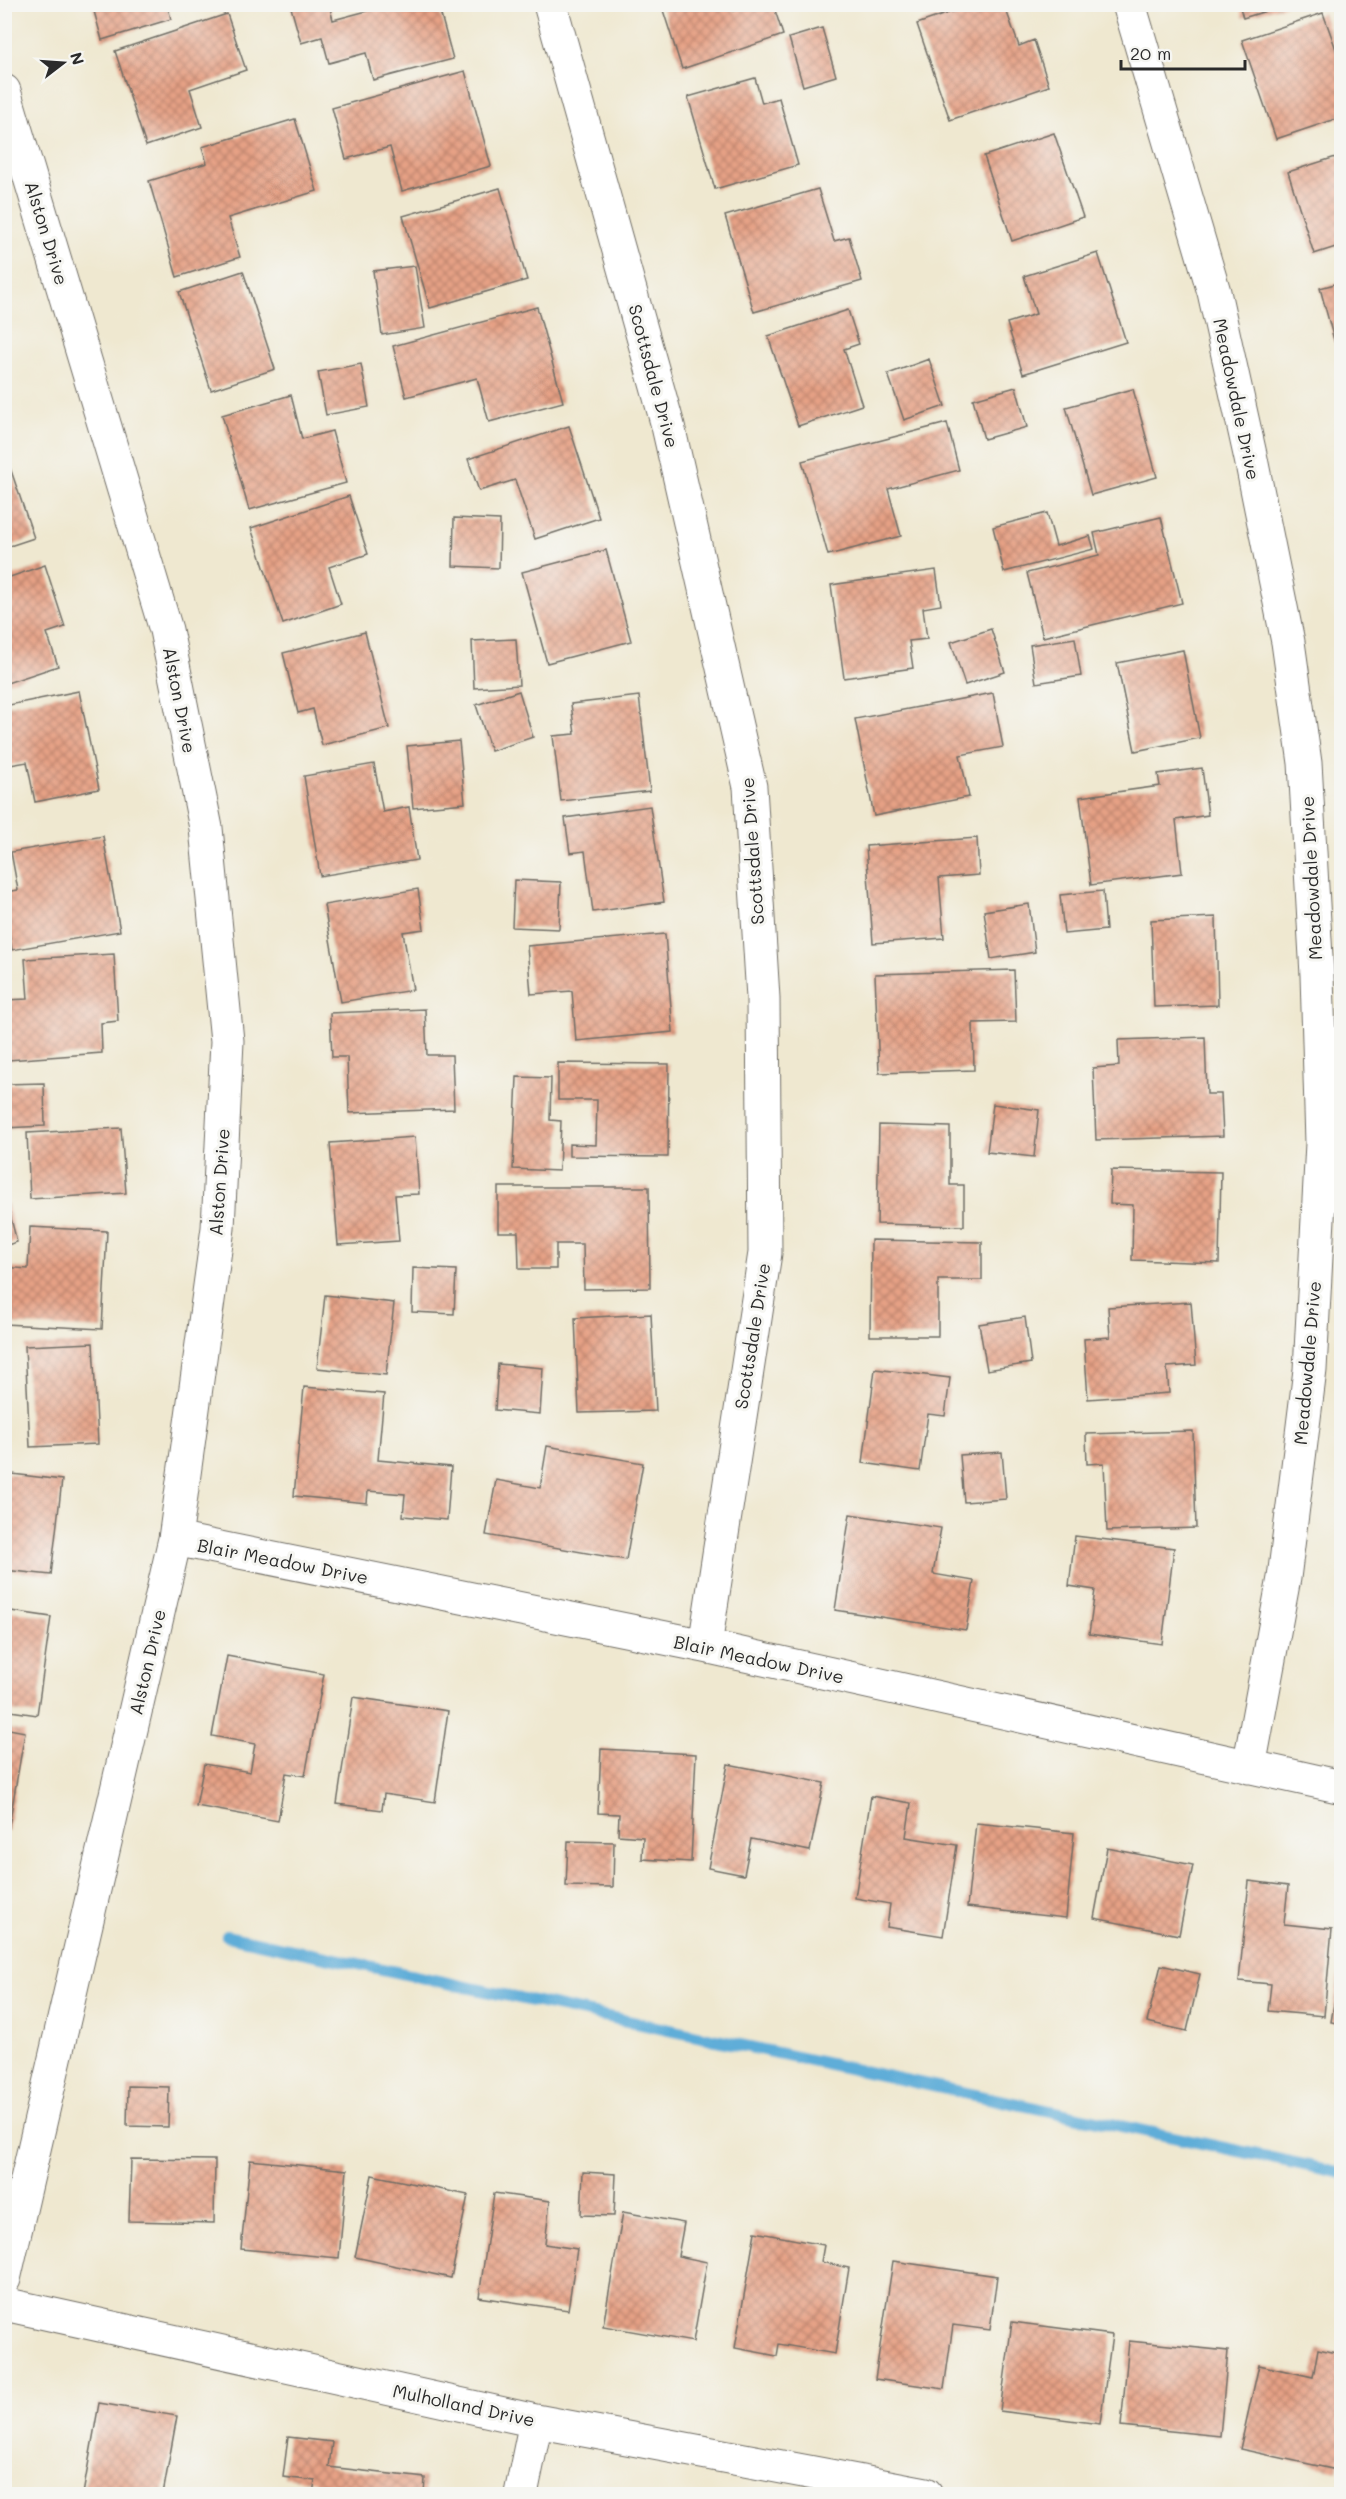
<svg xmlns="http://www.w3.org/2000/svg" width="1346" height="2499" viewBox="0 0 1346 2499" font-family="Mali,sans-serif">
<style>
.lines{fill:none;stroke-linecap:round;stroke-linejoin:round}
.stream{stroke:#5eadd8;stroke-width:12}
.building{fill:url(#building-cross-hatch)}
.street-casing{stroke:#706d65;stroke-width:35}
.street{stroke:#fff;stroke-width:33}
.labels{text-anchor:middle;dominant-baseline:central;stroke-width:6;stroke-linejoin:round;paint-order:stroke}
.street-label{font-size:18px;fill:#2b2b2b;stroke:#f6f6f2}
</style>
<defs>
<pattern id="building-cross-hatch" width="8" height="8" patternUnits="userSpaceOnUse" patternTransform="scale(1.5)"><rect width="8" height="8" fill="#e6a185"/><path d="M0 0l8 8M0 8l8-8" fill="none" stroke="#bb836d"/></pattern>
</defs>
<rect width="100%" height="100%" fill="#f6f6f2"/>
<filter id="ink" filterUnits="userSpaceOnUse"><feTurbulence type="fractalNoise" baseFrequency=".0167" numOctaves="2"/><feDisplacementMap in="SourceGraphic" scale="12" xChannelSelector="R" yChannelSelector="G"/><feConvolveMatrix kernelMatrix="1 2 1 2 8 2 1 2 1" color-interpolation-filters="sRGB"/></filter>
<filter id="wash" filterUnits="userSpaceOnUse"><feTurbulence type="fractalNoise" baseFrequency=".008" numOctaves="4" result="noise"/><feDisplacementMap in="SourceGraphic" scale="24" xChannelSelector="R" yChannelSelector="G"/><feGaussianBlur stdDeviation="1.35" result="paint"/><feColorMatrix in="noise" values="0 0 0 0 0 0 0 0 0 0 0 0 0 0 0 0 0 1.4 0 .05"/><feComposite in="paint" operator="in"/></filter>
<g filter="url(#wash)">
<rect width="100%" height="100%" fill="#efe8d0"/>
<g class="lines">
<path class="stream" d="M 227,1936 L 1342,2173"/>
</g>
<g id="blocks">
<path class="building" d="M 92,4 L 167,4 L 171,19 L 102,40 Z
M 290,4 L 329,4 L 333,20 L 367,11 L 365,4 L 438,4 L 453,59 L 373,80 L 366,53 L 329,63 L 322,37 L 301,43 Z
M 661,4 L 732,4 L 734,11 L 753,4 L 773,4 L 783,35 L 682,69 Z
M 974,4 L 1004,4 L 1019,46 L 1034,40 L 1049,86 L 950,120 L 917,24 Z
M 1239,4 L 1286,4 L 1286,5 L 1243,18 Z
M 1323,13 L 1342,66 L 1342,117 L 1276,139 L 1242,40 Z
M 227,14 L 246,70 L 190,89 L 202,127 L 146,146 L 115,51 Z
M 822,28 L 836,76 L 803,86 L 789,38 Z
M 465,71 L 491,166 L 402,191 L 390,147 L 346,159 L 332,108 Z
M 755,78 L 762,103 L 779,98 L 798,165 L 715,189 L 688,97 Z
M 295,119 L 317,191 L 228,218 L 240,257 L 177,277 L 149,181 L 207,163 L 202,147 Z
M 1054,133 L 1083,217 L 1012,241 L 984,156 Z
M 1342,155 L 1342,245 L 1314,254 L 1288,172 Z
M 500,188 L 527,280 L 430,308 L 403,216 Z
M 818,189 L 834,241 L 849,237 L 862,281 L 754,312 L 725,216 Z
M 1098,253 L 1126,342 L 1023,374 L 1007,323 L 1036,314 L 1024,276 Z
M 415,266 L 425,328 L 382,335 L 373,271 Z
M 243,271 L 275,369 L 211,390 L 179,292 Z
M 1342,282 L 1342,365 L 1341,366 L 1320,288 Z
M 537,307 L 563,402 L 489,422 L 477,378 L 406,397 L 393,346 Z
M 848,310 L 859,344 L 844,349 L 862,405 L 798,426 L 768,336 Z
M 929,359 L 945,406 L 904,420 L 888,374 Z
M 361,364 L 369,407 L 326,415 L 318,372 Z
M 1016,387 L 1027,427 L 984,439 L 973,399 Z
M 1133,389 L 1157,477 L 1091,495 L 1066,407 Z
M 291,395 L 302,439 L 332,431 L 346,483 L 249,510 L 222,415 Z
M 947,423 L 959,470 L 888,489 L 901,536 L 828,555 L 802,461 Z
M 569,426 L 599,518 L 535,539 L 515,480 L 479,491 L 468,459 Z
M 4,450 L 34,538 L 4,548 Z
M 349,496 L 368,554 L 329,567 L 341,604 L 283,624 L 251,528 Z
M 1047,513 L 1056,546 L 1090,536 L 1094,549 L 1004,572 L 993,527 Z
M 1161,517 L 1182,603 L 1043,637 L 1027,573 L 1099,555 L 1094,533 Z
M 454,518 L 500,520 L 499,568 L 453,566 Z
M 606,550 L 631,641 L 547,663 L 522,572 Z
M 45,565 L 65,627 L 47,633 L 58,666 L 4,684 L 4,579 Z
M 936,570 L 941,605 L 923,608 L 927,639 L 909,641 L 913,668 L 844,678 L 831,585 Z
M 991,629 L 1005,672 L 965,685 L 951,642 Z
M 365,632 L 389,728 L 322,745 L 313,709 L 298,713 L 283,653 Z
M 1075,638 L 1081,676 L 1036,683 L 1030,645 Z
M 516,639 L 519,685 L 474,688 L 472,641 Z
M 1183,650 L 1200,738 L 1135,751 L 1117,663 Z
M 79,691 L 99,789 L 35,802 L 27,762 L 4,766 L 4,706 Z
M 519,691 L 533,737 L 491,751 L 476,705 Z
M 993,693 L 1003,747 L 960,755 L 969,797 L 874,816 L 855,719 Z
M 639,696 L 650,791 L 561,801 L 553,736 L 575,734 L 571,704 Z
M 459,741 L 465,803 L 413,808 L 407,746 Z
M 374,764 L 383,812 L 409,807 L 417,860 L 320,876 L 304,776 Z
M 1202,768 L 1208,815 L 1176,820 L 1182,873 L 1091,885 L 1080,797 L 1160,786 L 1158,774 Z
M 650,806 L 664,902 L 593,912 L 585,851 L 570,853 L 565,818 Z
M 103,836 L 120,931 L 12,950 L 4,907 L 4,892 L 18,890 L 11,852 Z
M 977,838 L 979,875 L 939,878 L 944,938 L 873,943 L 866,846 Z
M 514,880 L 561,882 L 559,929 L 512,927 Z
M 418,889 L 424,929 L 403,932 L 413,990 L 341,1002 L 324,905 Z
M 1103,891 L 1106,930 L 1064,934 L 1060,895 Z
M 1029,904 L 1035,952 L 991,959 L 984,911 Z
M 1216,917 L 1218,1005 L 1154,1007 L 1151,920 Z
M 665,934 L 673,1032 L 576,1041 L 572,991 L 531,994 L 527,946 Z
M 114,954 L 118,1021 L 101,1023 L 102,1053 L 8,1060 L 5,1000 L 28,999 L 25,959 Z
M 1014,970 L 1016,1022 L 973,1023 L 974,1070 L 879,1073 L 875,974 Z
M 425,1009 L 427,1055 L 452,1055 L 454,1109 L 349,1113 L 347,1057 L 332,1057 L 330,1013 Z
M 1205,1037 L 1207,1094 L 1221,1094 L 1223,1136 L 1096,1140 L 1093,1068 L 1119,1066 L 1118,1040 Z
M 558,1063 L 669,1064 L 668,1157 L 569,1156 L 569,1144 L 596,1145 L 597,1100 L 558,1100 Z
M 517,1077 L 551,1078 L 550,1120 L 561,1121 L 559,1171 L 513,1169 Z
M 44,1083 L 45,1126 L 4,1128 L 4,1084 Z
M 993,1104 L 1039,1110 L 1034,1157 L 987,1152 Z
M 879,1125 L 950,1127 L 950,1185 L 964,1185 L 964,1226 L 877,1224 Z
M 121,1128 L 126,1193 L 30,1199 L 27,1133 Z
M 415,1137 L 419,1194 L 395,1195 L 399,1241 L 338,1245 L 330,1143 Z
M 1111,1170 L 1221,1172 L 1219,1263 L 1132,1260 L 1133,1205 L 1110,1204 Z
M 498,1187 L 649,1187 L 650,1288 L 584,1289 L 583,1244 L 556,1244 L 556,1269 L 519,1269 L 518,1232 L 498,1232 Z
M 7,1203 L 17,1242 L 4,1246 L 4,1204 Z
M 30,1227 L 107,1231 L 102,1329 L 4,1324 L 4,1267 L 28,1269 Z
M 871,1240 L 982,1242 L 982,1280 L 938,1280 L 938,1336 L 870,1336 Z
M 413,1268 L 456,1270 L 454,1314 L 412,1312 Z
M 325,1295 L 394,1303 L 386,1375 L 317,1368 Z
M 1191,1302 L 1196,1365 L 1167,1367 L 1169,1393 L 1088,1399 L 1084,1339 L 1110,1337 L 1108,1307 Z
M 651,1314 L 656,1411 L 579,1413 L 575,1318 Z
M 1025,1317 L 1031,1363 L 987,1370 L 979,1324 Z
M 93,1343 L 98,1444 L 30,1447 L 25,1346 Z
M 498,1364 L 543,1368 L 540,1414 L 495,1410 Z
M 875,1369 L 950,1378 L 945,1416 L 928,1414 L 920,1471 L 863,1463 Z
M 304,1387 L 384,1394 L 378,1460 L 451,1467 L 447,1520 L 403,1516 L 405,1494 L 368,1491 L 367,1503 L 294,1496 Z
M 1193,1431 L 1196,1528 L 1107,1531 L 1104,1463 L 1087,1464 L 1086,1434 Z
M 547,1446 L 643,1463 L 626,1560 L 486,1535 L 496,1480 L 540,1488 Z
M 1002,1452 L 1006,1499 L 964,1502 L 960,1455 Z
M 4,1473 L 62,1480 L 51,1575 L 4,1570 Z
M 850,1514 L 941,1528 L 933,1574 L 974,1581 L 966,1630 L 835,1610 Z
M 1075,1536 L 1174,1548 L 1162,1644 L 1089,1634 L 1095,1590 L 1069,1586 Z
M 4,1610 L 51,1617 L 37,1715 L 4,1710 Z
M 227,1656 L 324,1674 L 305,1776 L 286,1773 L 278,1821 L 196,1806 L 204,1764 L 250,1772 L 255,1744 L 212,1736 Z
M 353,1697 L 448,1711 L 435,1802 L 384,1794 L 382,1810 L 337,1804 Z
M 4,1728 L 25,1732 L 8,1831 L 4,1830 Z
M 601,1749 L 696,1754 L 691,1862 L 642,1859 L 643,1837 L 618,1835 L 619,1814 L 598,1813 Z
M 728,1764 L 824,1783 L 810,1851 L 751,1839 L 744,1875 L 708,1868 Z
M 871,1796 L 911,1803 L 906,1837 L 957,1845 L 943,1936 L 887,1927 L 890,1904 L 855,1898 Z
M 976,1823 L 1074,1833 L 1066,1918 L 967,1907 Z
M 568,1841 L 614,1842 L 613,1887 L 566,1886 Z
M 1107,1848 L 1193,1865 L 1179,1935 L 1094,1918 Z
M 1249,1881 L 1288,1886 L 1284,1924 L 1332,1929 L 1324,2016 L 1268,2011 L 1271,1984 L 1239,1981 Z
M 1161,1965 L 1200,1974 L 1187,2031 L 1147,2022 Z
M 1340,1969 L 1342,1969 L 1342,2024 L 1331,2022 Z
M 128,2086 L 169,2087 L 168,2127 L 127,2126 Z
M 131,2159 L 215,2160 L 214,2223 L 129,2221 Z
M 250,2160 L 347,2170 L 339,2258 L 241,2249 Z
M 583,2172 L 616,2174 L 614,2216 L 581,2215 Z
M 372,2175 L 468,2195 L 451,2278 L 355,2257 Z
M 494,2193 L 550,2201 L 545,2244 L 577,2249 L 568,2310 L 479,2297 Z
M 623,2212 L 684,2223 L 678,2256 L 707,2262 L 693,2342 L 603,2326 Z
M 755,2232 L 824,2245 L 821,2262 L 849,2268 L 835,2354 L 779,2344 L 777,2356 L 735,2348 Z
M 893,2261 L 997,2276 L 990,2330 L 953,2325 L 944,2389 L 875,2379 Z
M 1012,2322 L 1112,2335 L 1100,2424 L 1000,2411 Z
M 1129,2341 L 1228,2351 L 1220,2436 L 1121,2426 Z
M 1318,2349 L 1342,2354 L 1342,2446 L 1337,2470 L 1240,2449 L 1259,2365 L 1313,2377 Z
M 99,2403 L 177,2416 L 163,2494 L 83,2494 Z
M 288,2437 L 332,2442 L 329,2467 L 425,2478 L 424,2494 L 313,2494 L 315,2481 L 283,2477 Z"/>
</g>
</g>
<g filter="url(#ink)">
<use href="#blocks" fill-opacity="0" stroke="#706d65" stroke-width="1.5"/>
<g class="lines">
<g class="street-casing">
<path id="street" d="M 550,4 L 668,426 L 750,787 L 763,998 L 765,1253 L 705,1646
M 1129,4 L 1214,292 L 1251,459 L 1288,642 L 1305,763 L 1317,975 L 1322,1143 L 1310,1370 L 1284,1578 L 1249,1767
M 4,91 L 166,630 L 206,828 L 227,1041 L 218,1228 L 175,1539 L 4,2279
M 175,1539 L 705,1646 L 1342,1787
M 4,2304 L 536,2421 L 926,2494
M 521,2494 L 536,2421"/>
</g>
<use href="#street" class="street"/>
</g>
</g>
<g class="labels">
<g class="street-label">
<text transform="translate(47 233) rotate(73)">Alston Drive</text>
<text transform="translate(654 376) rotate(75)">Scottsdale Drive</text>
<text transform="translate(1237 399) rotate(78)">Meadowdale Drive</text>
<text transform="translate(180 700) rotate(79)">Alston Drive</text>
<text transform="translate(752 851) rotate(-94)">Scottsdale Drive</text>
<text transform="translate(1311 878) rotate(-93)">Meadowdale Drive</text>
<text transform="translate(219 1182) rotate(-86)">Alston Drive</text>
<text transform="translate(752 1336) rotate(-81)">Scottsdale Drive</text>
<text transform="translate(1307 1363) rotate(-85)">Meadowdale Drive</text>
<text transform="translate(283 1561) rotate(11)">Blair Meadow Drive</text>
<text transform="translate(759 1659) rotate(12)">Blair Meadow Drive</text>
<text transform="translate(147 1662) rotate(-77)">Alston Drive</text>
<text transform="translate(464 2405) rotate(12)">Mulholland Drive</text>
</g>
</g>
<rect width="1346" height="2499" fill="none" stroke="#f6f6f2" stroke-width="24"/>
<g transform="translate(63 63) rotate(73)" stroke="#f6f6f2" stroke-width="4.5" paint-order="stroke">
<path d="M0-4.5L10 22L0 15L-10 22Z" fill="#2b2b2b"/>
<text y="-9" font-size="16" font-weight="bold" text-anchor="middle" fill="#2b2b2b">N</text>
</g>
<path d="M1121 60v9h124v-9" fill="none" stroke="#2b2b2b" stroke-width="3"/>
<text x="1130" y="60" font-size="18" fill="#2b2b2b" stroke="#f6f6f2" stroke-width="4.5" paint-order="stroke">20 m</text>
</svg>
